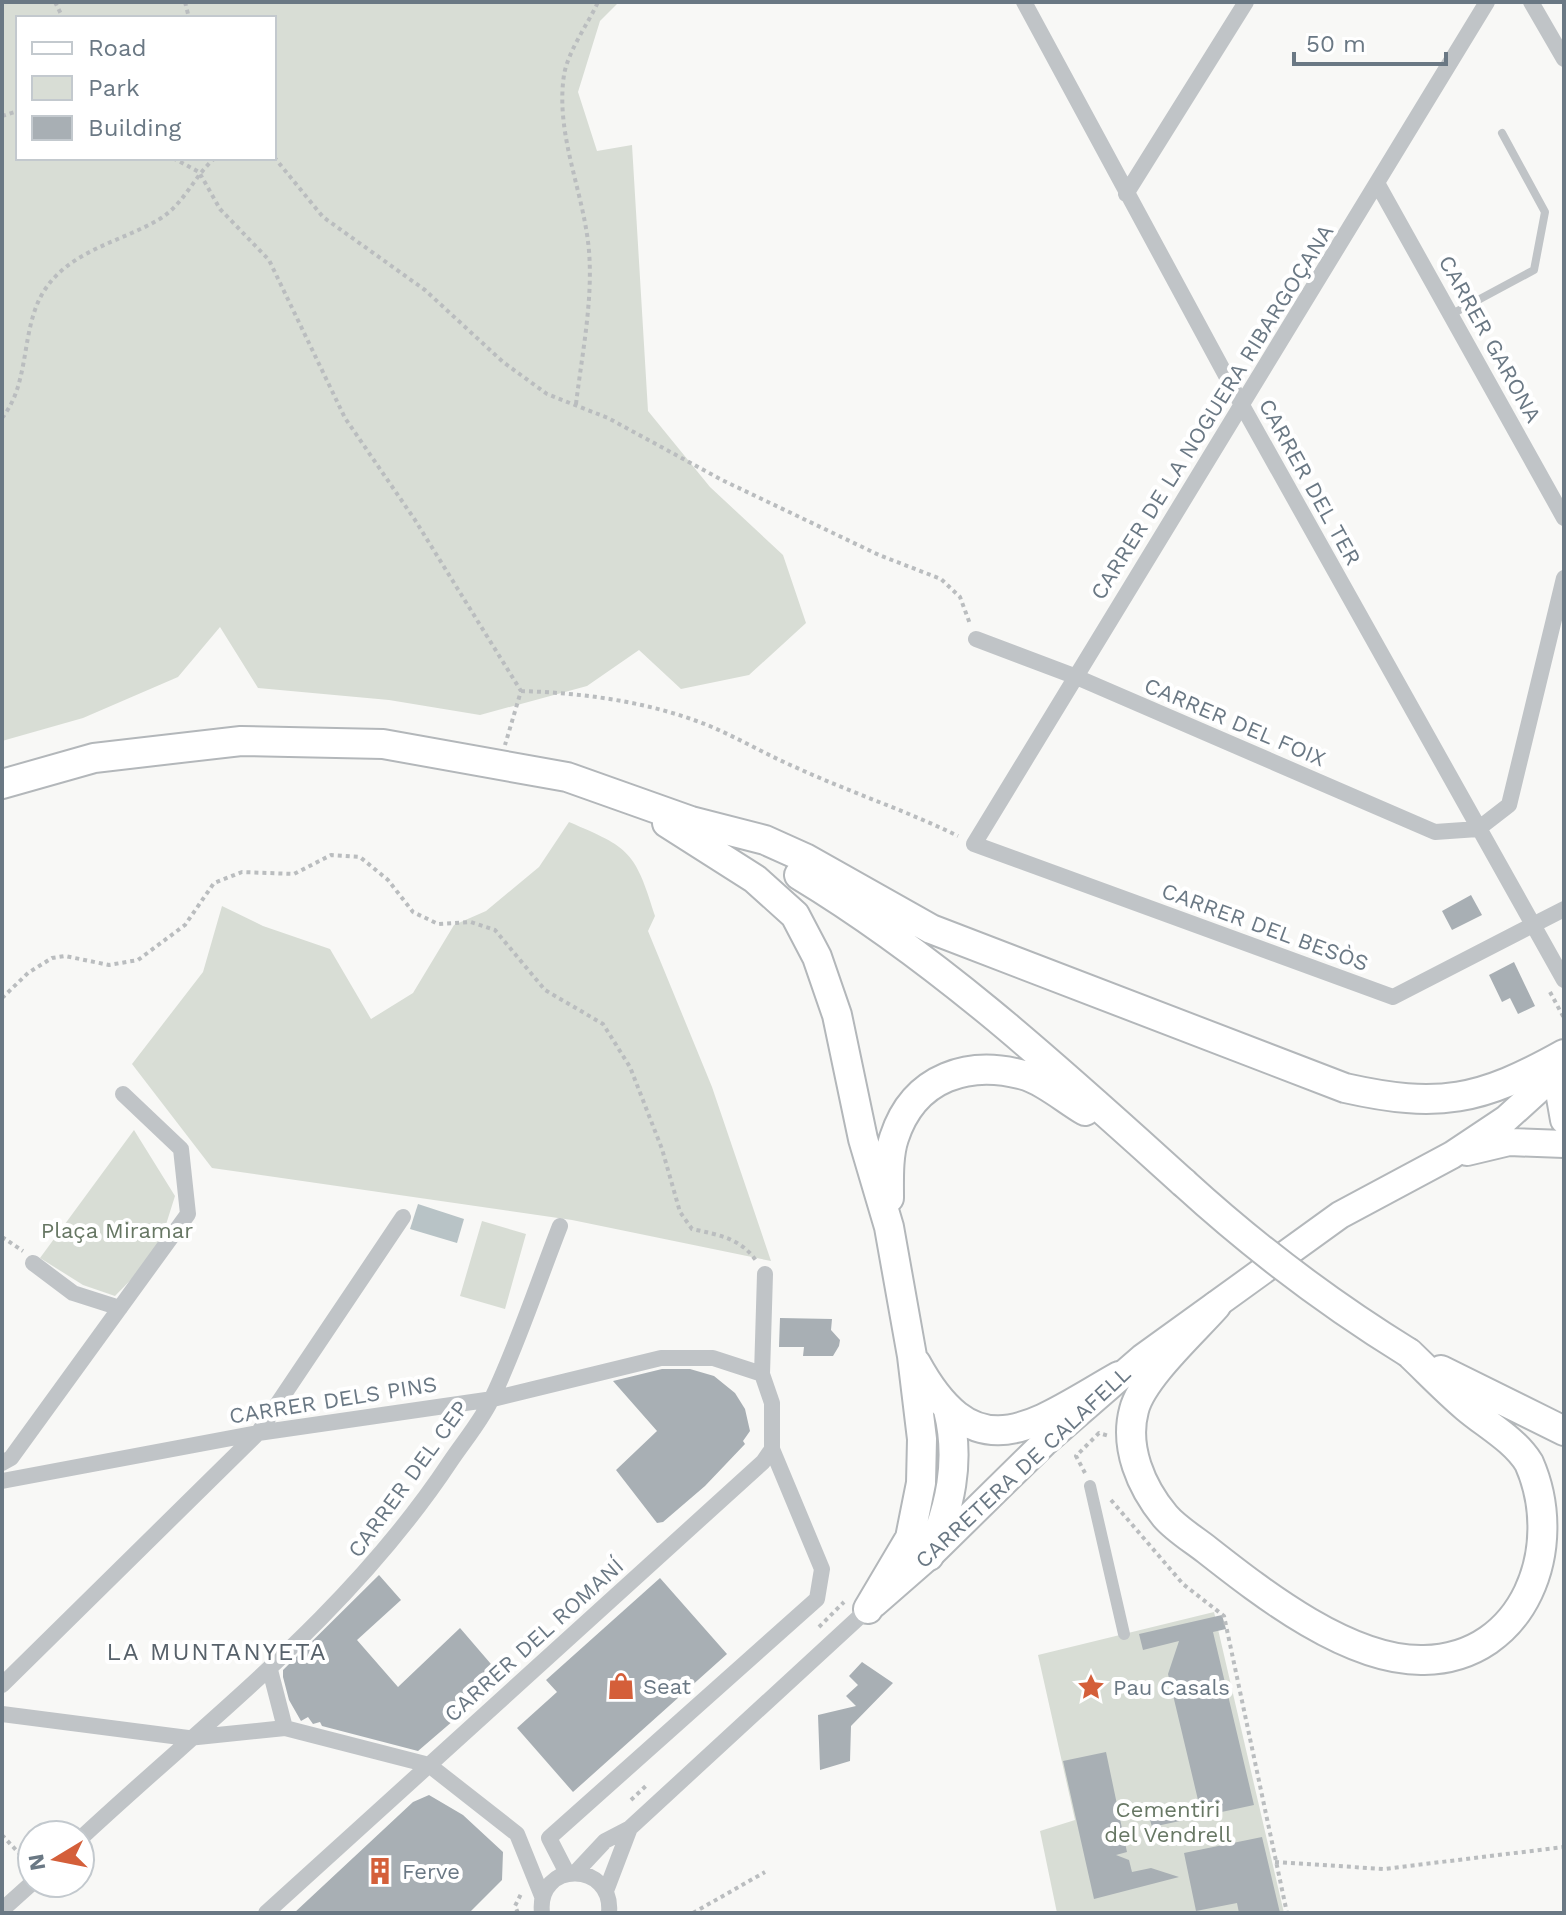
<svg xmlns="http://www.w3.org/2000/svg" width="1566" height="1915" viewBox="0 0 1566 1915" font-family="'Work Sans',sans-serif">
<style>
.green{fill:#d8ddd5;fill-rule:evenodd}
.water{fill:#b8c3c6}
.building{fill:#a8afb4}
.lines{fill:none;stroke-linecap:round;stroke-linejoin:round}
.primary-casing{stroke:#b4b8bb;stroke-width:30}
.trunk-casing{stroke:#b3b7ba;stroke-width:32}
.path{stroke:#babdbf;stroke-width:4;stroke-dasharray:4 4;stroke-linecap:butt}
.service{stroke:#c0c4c7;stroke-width:8}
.pedestrian{stroke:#c0c4c7;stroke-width:12}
.minor{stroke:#c0c4c7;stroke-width:16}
.primary{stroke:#fff;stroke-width:26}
.trunk{stroke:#fff;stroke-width:28}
.trunk-bridge-casing{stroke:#b3b7ba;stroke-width:32;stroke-linecap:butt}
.trunk-bridge{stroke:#fff;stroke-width:28}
.labels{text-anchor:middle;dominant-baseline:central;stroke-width:8;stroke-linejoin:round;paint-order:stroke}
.street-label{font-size:22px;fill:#6a7884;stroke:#fff}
.park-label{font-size:22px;fill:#677764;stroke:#fff}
.poi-label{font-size:22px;fill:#6a7884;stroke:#fff;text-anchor:start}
.neighbourhood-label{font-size:24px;letter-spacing:2px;fill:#57616a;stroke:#fff}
</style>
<rect width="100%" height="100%" fill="#f8f8f6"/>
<path class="green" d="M 2,2 L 619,2 L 600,21 L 578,92 L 597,151 L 632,145 L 648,411 L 710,487 L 783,555 L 806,623 L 749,675 L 681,689 L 639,650 L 587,686 L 480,715 L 389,700 L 258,688 L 220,627 L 178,677 L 83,718 L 2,741 ZM 274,18 L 274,158 L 18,158 L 18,18 Z
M 569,822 C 630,848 635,851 655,916 L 648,931 L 712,1087 L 771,1261 L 572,1220 L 212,1168 L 132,1064 L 203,972 L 222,906 L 263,926 L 330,949 L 371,1019 L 413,993 L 454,925 L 486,911 L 539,867 Z
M 134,1130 L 175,1196 L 157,1253 L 115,1296 L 83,1285 L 40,1258 Z
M 482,1221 L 526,1234 L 505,1309 L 460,1296 Z
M 1214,1612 L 1284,1913 L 1057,1913 L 1040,1831 L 1075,1820 L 1038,1655 Z"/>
<path class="water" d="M 418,1204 L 464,1219 L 457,1243 L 410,1229 Z"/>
<path class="building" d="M 1471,895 L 1482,915 L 1452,930 L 1442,911 Z
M 1514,962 L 1535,1006 L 1518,1014 L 1510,998 L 1502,1002 L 1489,975 Z
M 780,1318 L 832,1319 L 831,1330 L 840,1340 L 839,1346 L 833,1356 L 803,1356 L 804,1347 L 779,1347 Z
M 662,1369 L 690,1369 L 714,1376 L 735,1393 L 745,1409 L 750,1431 L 743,1441 L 745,1444 L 705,1486 L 663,1522 L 657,1523 L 616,1470 L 657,1431 L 613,1381 Z
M 379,1575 L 401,1600 L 357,1640 L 398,1687 L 460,1628 L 503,1678 L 418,1751 L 322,1726 L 320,1722 L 313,1724 L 308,1717 L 301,1721 L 289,1700 L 283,1677 L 283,1670 Z
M 660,1578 L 727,1654 L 573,1792 L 517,1728 L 557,1692 L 546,1680 Z
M 1222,1615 L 1226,1629 L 1213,1632 L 1254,1805 L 1152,1827 L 1149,1816 L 1198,1800 L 1168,1674 L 1179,1641 L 1143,1650 L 1139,1634 Z
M 862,1662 L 893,1683 L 851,1726 L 850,1761 L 820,1770 L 818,1715 L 856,1706 L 846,1696 L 858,1685 L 849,1676 Z
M 1106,1752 L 1127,1852 L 1116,1855 L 1129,1860 L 1132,1872 L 1151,1868 L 1179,1877 L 1094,1899 L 1063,1761 Z
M 429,1795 L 463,1815 L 503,1852 L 502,1880 L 469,1913 L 294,1913 L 413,1802 Z
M 1262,1837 L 1280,1913 L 1239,1913 L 1237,1903 L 1196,1911 L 1184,1853 Z"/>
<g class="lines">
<g class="primary-casing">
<path id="primary" d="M 1563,1065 L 1558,1086 L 1564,1120
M 1467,1152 L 1509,1142 L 1564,1144
M 874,1604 L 929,1556 L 1044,1443 L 1142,1358 L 1340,1215 L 1452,1155 L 1506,1119 L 1562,1068"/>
</g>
<g class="trunk-casing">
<path id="trunk" d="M 2,784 L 94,758 L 241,741 L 383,744 L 567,777 L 691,821 L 765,840 L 805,858 L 931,929 L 1345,1088 C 1439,1109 1480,1101 1564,1054
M 667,823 L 755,879 L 795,915 L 817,957 L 837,1015 L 863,1139 L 889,1227 L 912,1356 L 922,1439 L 921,1483 L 910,1538 L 868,1609
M 799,875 C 941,961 1061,1072 1184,1183
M 889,1198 C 889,1179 888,1156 894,1138 C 914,1076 970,1059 1027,1076 C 1047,1083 1066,1100 1085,1111
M 1216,1306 C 1193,1332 1142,1378 1134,1410 C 1124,1447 1141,1487 1165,1516 C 1176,1529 1193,1539 1207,1550 C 1263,1594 1350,1662 1424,1660 C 1525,1658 1566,1547 1529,1463 C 1514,1439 1487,1425 1466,1407 C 1446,1390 1428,1371 1409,1353
M 916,1363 C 977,1475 1034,1424 1119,1376
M 1441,1370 L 1564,1431
M 929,1556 C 950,1509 961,1461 948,1410"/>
</g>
<path class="path" d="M 55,2 L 63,18
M 185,2 L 189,18
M 2,116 L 18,111
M 274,157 L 323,217 L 425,290 L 503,362 L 547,394 L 608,418 L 722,480 L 879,555 L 941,579 L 960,597 L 970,624
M 173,158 L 199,172 L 220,209 L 269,260 L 345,418 L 415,520 L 521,691 L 505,745
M 576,404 C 582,354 593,301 589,251 C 584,192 555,135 564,75 C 568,51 588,24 598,2
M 2,418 C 31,382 20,329 44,291 C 69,251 120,242 158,220 C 184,205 193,177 215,158
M 521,691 C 585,693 652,702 712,727 C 740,739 767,755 795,767 C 849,792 905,810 958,836
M 1550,992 L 1564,1018
M 2,998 L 28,973 L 52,958 L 65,956 L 109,965 L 138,960 L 185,925 L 214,883 L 242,872 L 294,874 L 331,855 L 360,857 L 388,880 L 413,912 L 438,924 L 471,922 L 495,930 L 545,990 L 603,1024 L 630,1067 L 662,1149 L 680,1212 L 692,1229 C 719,1235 741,1238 757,1262
M 2,1237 L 23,1251
M 1085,1473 L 1076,1456 L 1099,1433 L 1109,1436
M 1111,1500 L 1183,1584 L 1224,1616 L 1287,1913
M 819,1627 L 844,1602
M 631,1800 L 648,1784
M 2,1835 L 30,1865
M 1275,1862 L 1384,1869 L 1564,1847
M 518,1913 L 515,1906 L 521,1894
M 693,1913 L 765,1872"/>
<path class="service" d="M 1452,314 L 1534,270 L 1545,212 L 1502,133"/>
<path class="pedestrian" d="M 1090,1486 L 1124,1634"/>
<path class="minor" d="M 1024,2 L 1243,407 L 1564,980
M 1487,2 L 974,844 L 1393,997 L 1564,909
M 1531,2 L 1564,59
M 1377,183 L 1564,518
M 1126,194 L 1246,2
M 976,639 L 1074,676 L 1435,832 L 1478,829 L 1509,805 L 1564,578
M 33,1263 L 73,1293 L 120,1308
M 2,1463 L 11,1458 L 188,1214 L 181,1149 L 123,1094
M 2,1481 L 258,1433 L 493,1399 L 661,1358 L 713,1358 L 762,1374
M 270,1670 L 285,1728
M 2,1685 L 258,1433 L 403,1217
M 2,1714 L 188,1738 L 285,1728 L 429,1765 L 517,1834 L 542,1896
M 549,1838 L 817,1599 L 822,1569 L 772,1449
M 549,1838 L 567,1873
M 80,1839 C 212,1716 349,1614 450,1462 C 464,1441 483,1419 493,1396 C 519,1341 538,1282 560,1226
M 576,1872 L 605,1841 L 630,1828 L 868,1609
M 606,1891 L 630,1828
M 2,1910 L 32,1883
M 266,1913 L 763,1462 L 772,1449 L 772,1403 L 762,1374 L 765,1274
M 542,1913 C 536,1860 614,1861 609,1913"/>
<use href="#primary" class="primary"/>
<use href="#trunk" class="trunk"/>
<g class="trunk-bridge-casing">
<path id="trunk-bridge" d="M 1184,1183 C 1254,1247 1328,1303 1409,1353"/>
</g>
<use href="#trunk-bridge" class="trunk-bridge"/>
</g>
<defs>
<g id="shop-bare" transform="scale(2.16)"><path d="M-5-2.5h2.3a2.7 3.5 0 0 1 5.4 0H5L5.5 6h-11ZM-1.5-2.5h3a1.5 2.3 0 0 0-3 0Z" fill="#d45f3a" stroke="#fff" stroke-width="2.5" paint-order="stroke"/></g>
<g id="sight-bare" transform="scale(2.16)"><path d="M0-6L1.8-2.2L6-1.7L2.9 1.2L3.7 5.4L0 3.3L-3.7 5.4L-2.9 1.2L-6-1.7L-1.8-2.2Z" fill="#d45f3a" stroke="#fff" stroke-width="2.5" paint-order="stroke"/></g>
<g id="building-bare" transform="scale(2.16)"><path d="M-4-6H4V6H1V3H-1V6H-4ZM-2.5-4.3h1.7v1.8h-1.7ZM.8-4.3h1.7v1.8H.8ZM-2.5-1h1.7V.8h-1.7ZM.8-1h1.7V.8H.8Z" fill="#d45f3a" stroke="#fff" stroke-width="2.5" paint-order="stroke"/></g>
</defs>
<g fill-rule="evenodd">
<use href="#shop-bare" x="621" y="1686"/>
<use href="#sight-bare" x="1091" y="1687"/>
<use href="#building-bare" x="380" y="1871"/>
</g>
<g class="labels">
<g class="street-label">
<text transform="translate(1490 339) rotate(61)">CARRER GARONA</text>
<text transform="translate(1212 412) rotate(-58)">CARRER DE LA NOGUERA RIBARGOÇANA</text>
<text transform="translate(1310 482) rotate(61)">CARRER DEL TER</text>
<text transform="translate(1235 722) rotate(23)">CARRER DEL FOIX</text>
<text transform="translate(1265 927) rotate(20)">CARRER DEL BESÒS</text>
<text transform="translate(333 1400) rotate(-9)">CARRER DELS PINS</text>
<text transform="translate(1023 1467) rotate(-43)">CARRETERA DE CALAFELL</text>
<text transform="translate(408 1479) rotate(-54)">CARRER DEL CEP</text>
<text transform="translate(534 1640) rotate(-42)">CARRER DEL ROMANÍ</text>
</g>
<g class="park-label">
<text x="117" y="1230">Plaça Miramar</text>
<text x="1168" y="1809">Cementiri<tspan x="1168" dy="25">del Vendrell</tspan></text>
</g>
<g class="poi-label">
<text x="643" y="1686">Seat</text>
<text x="1113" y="1687">Pau Casals</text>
<text x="402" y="1871">Ferve</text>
</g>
<g class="neighbourhood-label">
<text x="217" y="1652">LA MUNTANYETA</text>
</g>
</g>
<rect width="1566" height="1915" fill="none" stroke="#6a7884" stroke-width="8"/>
<rect x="16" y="16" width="260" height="144" fill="#ffffff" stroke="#c3c9ce" stroke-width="2"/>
<rect x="32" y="42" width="40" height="12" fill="#ffffff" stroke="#c3c9ce" stroke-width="2"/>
<text x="88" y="56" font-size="24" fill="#6a7884">Road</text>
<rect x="32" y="76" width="40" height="24" fill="#d8ddd5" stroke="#c3c9ce" stroke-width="2"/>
<text x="88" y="96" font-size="24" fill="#6a7884">Park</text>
<rect x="32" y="116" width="40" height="24" fill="#a8afb4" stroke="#c3c9ce" stroke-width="2"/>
<text x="88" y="136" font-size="24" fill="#6a7884">Building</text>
<g transform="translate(56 1859) rotate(260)"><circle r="38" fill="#ffffff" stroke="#c3c9ce" stroke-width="2"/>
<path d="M0-6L14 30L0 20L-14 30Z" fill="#d45f3a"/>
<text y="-12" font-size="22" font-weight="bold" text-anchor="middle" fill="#6a7884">N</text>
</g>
<path d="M1294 52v12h152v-12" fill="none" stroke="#6a7884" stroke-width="4"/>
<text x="1306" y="52" font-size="24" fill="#6a7884" stroke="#ffffff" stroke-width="6" paint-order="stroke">50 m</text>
</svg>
